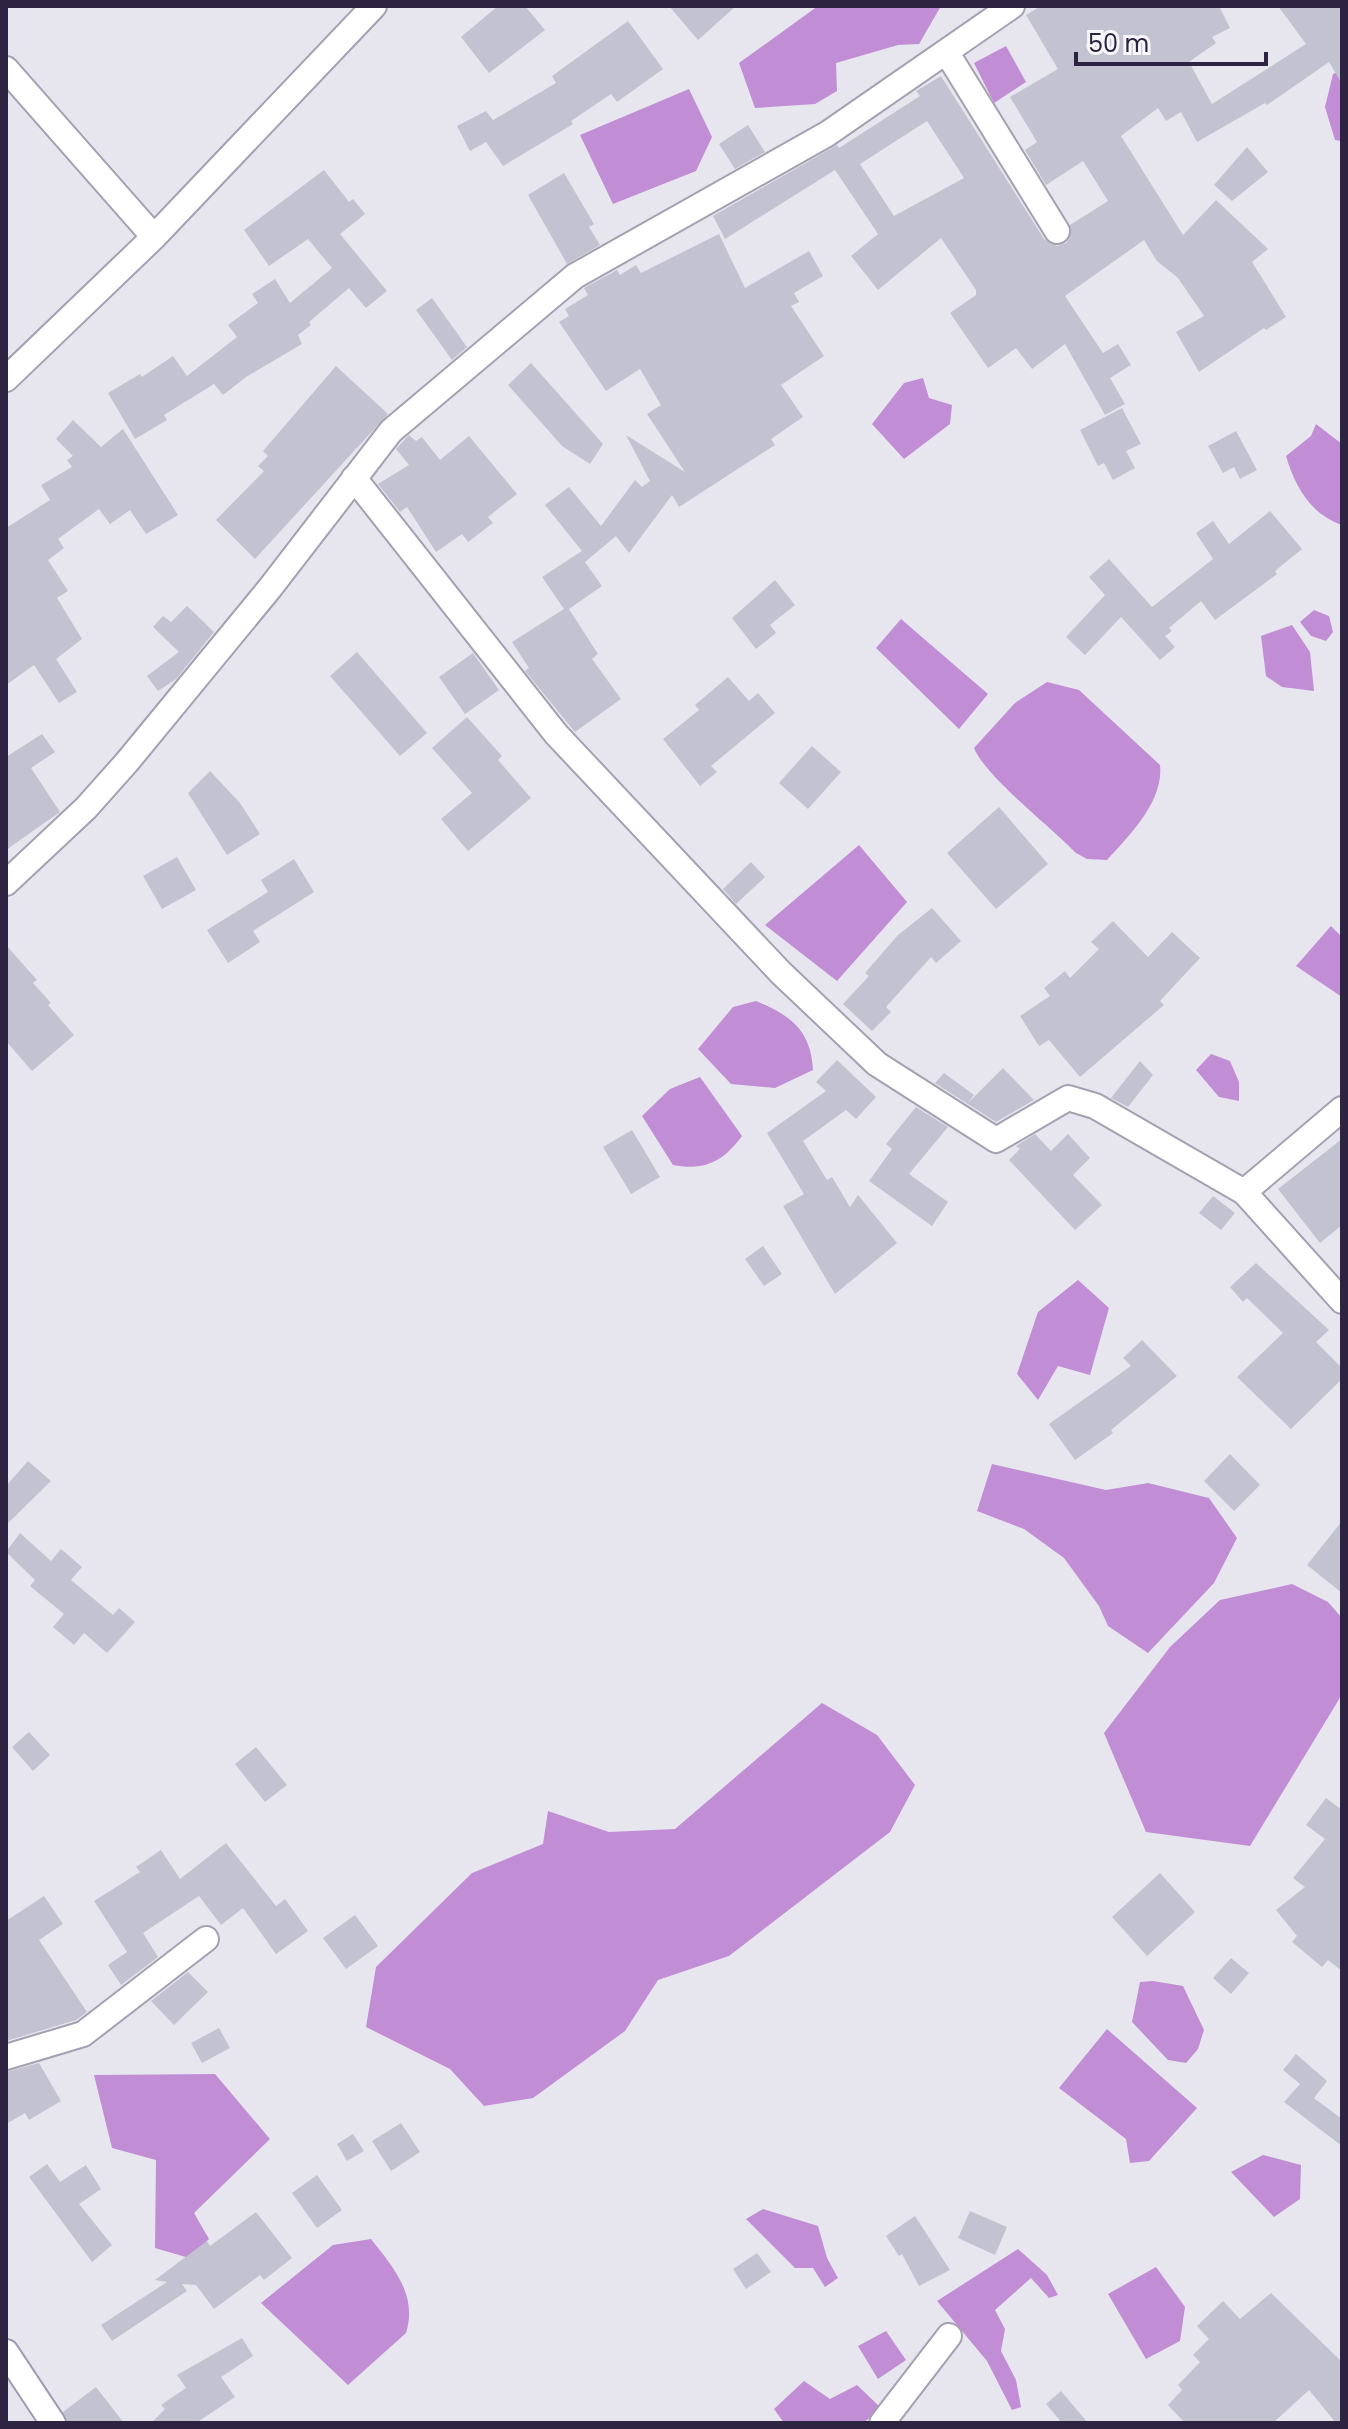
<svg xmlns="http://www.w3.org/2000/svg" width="1348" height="2429" viewBox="0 0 1348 2429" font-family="Poppins,sans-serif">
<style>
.water{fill:#c18dd4}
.building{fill:#c3c2d0;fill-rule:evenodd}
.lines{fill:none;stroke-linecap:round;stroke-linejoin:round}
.street-casing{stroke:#a4a0b1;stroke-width:28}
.secondary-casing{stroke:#a09bb3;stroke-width:28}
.street{stroke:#fff;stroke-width:24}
.secondary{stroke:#fff;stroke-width:24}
</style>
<rect width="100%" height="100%" fill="#e7e6ef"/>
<path class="water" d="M 818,6 L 941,6 L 919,44 L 898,45 L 836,63 L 837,91 L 815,104 L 755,108 L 739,63 Z
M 1006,46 L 1026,82 L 994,103 L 974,63 Z
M 1342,70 L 1342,141 L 1335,140 L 1325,107 L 1333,74 Z
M 689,89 L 712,137 L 696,171 L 613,204 L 580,135 Z
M 923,378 L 929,398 L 952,405 L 950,424 L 904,459 L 872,424 L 904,383 Z
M 1316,424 L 1342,444 L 1342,525 C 1310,514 1295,486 1286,456 L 1311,436 Z
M 1314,610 L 1329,616 L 1333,632 L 1326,641 L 1311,636 L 1300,622 Z
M 901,619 L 988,694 L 959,729 L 876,648 Z
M 1292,625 L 1310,652 L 1314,691 L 1282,687 L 1266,676 L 1261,636 Z
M 1047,682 L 1079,690 L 1160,765 C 1164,801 1130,835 1107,860 L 1087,859 L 1076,853 C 1052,828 985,776 974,748 L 1015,703 Z
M 859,845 L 907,902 L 837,981 L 765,925 Z
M 1331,926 L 1342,937 L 1342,997 L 1296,966 Z
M 756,1001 C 790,1015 811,1030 813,1070 L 775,1088 L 731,1084 L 698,1049 L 733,1007 Z
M 1211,1054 L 1230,1061 L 1239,1082 L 1239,1101 L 1219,1097 L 1196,1070 Z
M 700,1077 L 742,1136 C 723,1162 704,1171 673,1165 L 642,1116 L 670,1089 Z
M 1078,1280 L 1109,1308 L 1090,1375 L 1058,1366 L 1038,1400 L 1017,1374 L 1038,1312 Z
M 992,1464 L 1106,1490 L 1148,1483 L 1209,1498 L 1237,1538 L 1214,1583 L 1148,1653 L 1108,1626 L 1099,1606 L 1064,1558 L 1024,1529 L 977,1511 Z
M 1292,1584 L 1328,1602 L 1342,1618 L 1342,1693 L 1338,1701 L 1250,1846 L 1146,1832 L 1104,1733 L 1170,1647 L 1220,1600 Z
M 822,1703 L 877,1735 L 915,1785 L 890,1832 L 729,1956 L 658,1980 L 625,2031 L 533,2098 L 484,2106 L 450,2069 L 366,2027 L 376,1967 L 472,1873 L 543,1844 L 548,1811 L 609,1832 L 675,1829 Z
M 1153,1981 L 1183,1986 L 1204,2030 L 1198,2049 L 1186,2063 L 1168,2060 L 1132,2022 L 1140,1982 Z
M 1107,2029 L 1197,2108 L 1149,2161 L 1130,2163 L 1126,2139 L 1059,2088 Z
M 215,2074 L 270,2139 L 194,2213 L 209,2239 L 189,2258 L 155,2248 L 156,2160 L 112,2148 L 94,2075 Z
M 1263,2155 L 1301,2165 L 1300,2199 L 1274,2217 L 1231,2172 Z
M 763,2209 L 818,2226 L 827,2258 L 838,2278 L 825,2287 L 813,2268 L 795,2268 L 746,2219 Z
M 371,2239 C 393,2267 418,2295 406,2333 L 348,2385 L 261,2303 L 333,2245 Z
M 1018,2249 L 1047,2275 L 1058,2295 L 1049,2298 L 1031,2278 L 995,2310 L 1005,2329 L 1001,2351 L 1016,2380 L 1021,2407 L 1012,2410 L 987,2361 L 937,2301 Z
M 1156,2267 L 1185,2307 L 1180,2341 L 1146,2359 L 1108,2294 Z
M 886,2331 L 906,2360 L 878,2379 L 858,2346 Z
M 804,2381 L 830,2399 L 857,2385 L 880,2407 L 864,2423 L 784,2423 L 774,2409 Z"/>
<path class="building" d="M 498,6 L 525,6 L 545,30 L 489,73 L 461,37 Z
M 669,6 L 736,6 L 698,40 Z
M 1041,6 L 1219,6 L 1230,28 L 1212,37 L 1216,43 L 1189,62 L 1212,104 L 1306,44 L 1278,6 L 1342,6 L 1342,84 L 1329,62 L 1267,105 L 1265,103 L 1197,142 L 1181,112 L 1166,121 L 1158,108 L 1121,136 L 1183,235 L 1216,200 L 1268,249 L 1252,262 L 1286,317 L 1266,330 L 1264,328 L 1199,372 L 1176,332 L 1204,316 L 1178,278 L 1157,261 L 1144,240 L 1065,296 L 1103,353 L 1118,344 L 1131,365 L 1110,378 L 1125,404 L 1105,415 L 1065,344 L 1032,369 L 1016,348 L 988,368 L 950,313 L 976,295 L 976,290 L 941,238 L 878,290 L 851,256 L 878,234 L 835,170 L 725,239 L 713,216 L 837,145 L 839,148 L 920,96 L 916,91 L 941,76 L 1044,239 L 1057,246 L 1066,243 L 1070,237 L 1070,225 L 1108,201 L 1083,161 L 1046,185 L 1025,150 L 1037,142 L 1010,97 L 1058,69 L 1026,15 ZM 927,121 L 964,178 L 894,216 L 860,164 Z
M 628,21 L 663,69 L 617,102 L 611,94 L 571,121 L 573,124 L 503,166 L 486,142 L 470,151 L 457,126 L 486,111 L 493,120 L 556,83 L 552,76 Z
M 748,125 L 765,152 L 735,169 L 719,144 Z
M 1247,147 L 1268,172 L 1232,201 L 1214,185 Z
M 324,170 L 349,202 L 353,199 L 365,214 L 340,234 L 387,291 L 366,308 L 349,288 L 309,322 L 311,325 L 298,335 L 302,344 L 246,377 L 223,395 L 214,384 L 164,415 L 167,420 L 135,439 L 108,393 L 140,374 L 142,377 L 173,356 L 187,376 L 237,337 L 228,325 L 258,303 L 252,294 L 275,279 L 290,303 L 332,268 L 308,239 L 269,266 L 244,230 Z
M 564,173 L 594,224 L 589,227 L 600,245 L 567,264 L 528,195 Z
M 719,234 L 745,288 L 809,251 L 823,276 L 794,293 L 799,302 L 791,306 L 824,356 L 781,385 L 803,417 L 771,439 L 775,445 L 679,507 L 672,495 L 629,553 L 616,536 L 585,562 L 602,586 L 569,609 L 598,654 L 592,659 L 621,699 L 575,732 L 525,671 L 529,668 L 512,642 L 564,609 L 542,577 L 582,551 L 545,505 L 569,487 L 601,526 L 635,480 L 642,487 L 650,481 L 626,435 L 685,472 L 647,414 L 661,405 L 640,369 L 606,391 L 559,322 L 569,316 L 565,309 L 588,295 L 584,288 L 617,270 L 620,275 L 636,265 L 641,273 Z
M 432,298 L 467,347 L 452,360 L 416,310 Z
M 531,363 L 603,444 L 590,464 L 562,446 L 508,385 Z
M 336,366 L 388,414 L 255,559 L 216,520 L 264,471 L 258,466 L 268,456 L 263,451 Z
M 1122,408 L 1141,444 L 1126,451 L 1135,468 L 1113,480 L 1104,463 L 1098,466 L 1080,430 Z
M 73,420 L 101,447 L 123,429 L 178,515 L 146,534 L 130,510 L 110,524 L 99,509 L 58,539 L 64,548 L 48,560 L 68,591 L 57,598 L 82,639 L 56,659 L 77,692 L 59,703 L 34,665 L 6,685 L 6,528 L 50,500 L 41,485 L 72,467 L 67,460 L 73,456 L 56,439 Z
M 1236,431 L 1257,470 L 1240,479 L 1234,467 L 1223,473 L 1208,446 Z
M 409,435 L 416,441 L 422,437 L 440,460 L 469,436 L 517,494 L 488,517 L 493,523 L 468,542 L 462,534 L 436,552 L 407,507 L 400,512 L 378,484 L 409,465 L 396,449 Z
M 1270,511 L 1302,549 L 1275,571 L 1277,574 L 1215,620 L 1201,601 L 1169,628 L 1172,631 L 1165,636 L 1175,647 L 1160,660 L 1121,617 L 1085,655 L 1066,637 L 1105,595 L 1089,577 L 1109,559 L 1152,607 L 1213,559 L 1196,533 L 1213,521 L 1229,544 Z
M 775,580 L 795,605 L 770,625 L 776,633 L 756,649 L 732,618 Z
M 187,606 L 214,632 L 176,679 L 158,691 L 147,676 L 179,652 L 153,627 L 163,616 L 171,622 Z
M 357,652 L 427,733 L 400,756 L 330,676 Z
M 473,653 L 499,690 L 465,714 L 439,677 Z
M 728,677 L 749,701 L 758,693 L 775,713 L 711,766 L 717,772 L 700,786 L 663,739 L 699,710 L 695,705 Z
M 467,717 L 502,756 L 498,760 L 531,798 L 468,851 L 441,819 L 472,793 L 432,748 Z
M 42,734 L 55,752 L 31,768 L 60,812 L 6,850 L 6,757 Z
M 812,746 L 841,772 L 808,809 L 779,783 Z
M 210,771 L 240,803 L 260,834 L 227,855 L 188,793 Z
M 999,807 L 1048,864 L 996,909 L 947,853 Z
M 177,857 L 196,890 L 162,909 L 143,876 Z
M 294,859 L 314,892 L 253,931 L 260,942 L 228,963 L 207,930 L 268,892 L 261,880 Z
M 751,862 L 765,877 L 736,904 L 723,889 Z
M 932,908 L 961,941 L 936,963 L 931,957 L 886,1007 L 891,1012 L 872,1031 L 843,1004 L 869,976 L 865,973 L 898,935 Z
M 1113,921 L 1148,957 L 1172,932 L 1200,958 L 1160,1001 L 1164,1005 L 1080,1077 L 1049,1040 L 1039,1046 L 1020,1016 L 1050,996 L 1044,988 L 1065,971 L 1070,978 L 1099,949 L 1091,942 Z
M 6,945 L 37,980 L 33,983 L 51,1003 L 48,1005 L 74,1035 L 32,1071 L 6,1041 Z
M 837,1060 L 876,1097 L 856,1119 L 846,1110 L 803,1141 L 827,1180 L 832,1177 L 850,1207 L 858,1195 L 897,1243 L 835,1294 L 783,1206 L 804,1194 L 767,1133 L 826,1091 L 816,1082 Z
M 1140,1061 L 1153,1075 L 1128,1107 L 1111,1098 Z
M 1003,1068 L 1034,1100 L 996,1122 L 935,1083 L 944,1073 L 974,1095 L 968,1103 Z
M 916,1107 L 948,1127 L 909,1174 L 948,1202 L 932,1226 L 869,1181 L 892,1149 L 886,1144 Z
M 632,1130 L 660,1177 L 631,1194 L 603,1147 Z
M 1035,1134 L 1051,1151 L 1068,1134 L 1090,1158 L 1073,1175 L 1102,1205 L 1075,1230 L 1009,1160 L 1020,1149 L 1016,1146 Z
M 1342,1139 L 1342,1225 L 1320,1243 L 1278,1189 Z
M 1213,1196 L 1235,1213 L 1221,1230 L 1199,1213 Z
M 763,1246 L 782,1274 L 764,1286 L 745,1259 Z
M 1256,1263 L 1329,1330 L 1316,1342 L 1342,1368 L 1342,1379 L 1291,1429 L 1237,1377 L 1283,1333 L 1247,1298 L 1243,1302 L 1230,1287 Z
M 1142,1340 L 1177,1376 L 1111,1430 L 1113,1433 L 1075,1460 L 1049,1424 L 1131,1366 L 1123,1358 Z
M 1230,1454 L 1260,1485 L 1234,1511 L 1204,1481 Z
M 28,1461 L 51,1481 L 6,1525 L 6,1486 Z
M 1342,1521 L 1342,1593 L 1307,1565 Z
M 20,1533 L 51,1561 L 61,1549 L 82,1567 L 71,1580 L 113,1615 L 119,1608 L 135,1622 L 107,1653 L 84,1633 L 74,1645 L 53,1627 L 64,1614 L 30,1586 L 35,1580 L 6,1552 Z
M 29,1732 L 50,1755 L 33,1771 L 12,1747 Z
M 256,1747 L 287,1785 L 265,1802 L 235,1764 Z
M 1326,1798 L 1342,1810 L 1342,1971 L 1328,1960 L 1322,1967 L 1292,1942 L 1297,1936 L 1276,1910 L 1305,1887 L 1293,1878 L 1325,1839 L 1306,1825 Z
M 226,1843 L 276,1906 L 285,1899 L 308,1931 L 276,1954 L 243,1908 L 221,1925 L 199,1896 L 143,1933 L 158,1957 L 121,1985 L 108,1965 L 127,1952 L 94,1901 L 140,1872 L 136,1867 L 161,1850 L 180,1879 Z
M 1160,1873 L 1195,1912 L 1147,1956 L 1112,1917 Z
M 44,1896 L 63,1924 L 39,1940 L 87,2012 L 76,2020 L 6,2041 L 6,1921 Z
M 355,1915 L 378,1946 L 346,1969 L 323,1938 Z
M 1231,1958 L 1249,1973 L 1231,1994 L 1213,1978 Z
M 188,1972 L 208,1992 L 174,2025 L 151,2001 Z
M 219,2028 L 230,2048 L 202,2063 L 191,2043 Z
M 1296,2054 L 1327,2081 L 1314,2098 L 1342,2119 L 1342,2146 L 1284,2102 L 1300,2084 L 1283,2070 Z
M 39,2063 L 61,2101 L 29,2120 L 25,2113 L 6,2124 L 6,2072 Z
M 401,2123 L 420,2152 L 391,2171 L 372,2141 Z
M 353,2134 L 364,2151 L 347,2161 L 337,2144 Z
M 47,2164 L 60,2182 L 86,2165 L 101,2189 L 79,2204 L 112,2245 L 92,2262 L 29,2177 Z
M 317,2175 L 342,2210 L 317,2228 L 292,2193 Z
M 970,2211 L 1007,2227 L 995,2255 L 958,2238 Z
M 256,2212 L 292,2258 L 264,2280 L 260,2275 L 214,2309 L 196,2285 L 182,2284 L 187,2291 L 112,2341 L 101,2325 L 167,2282 L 155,2280 L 207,2241 L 210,2246 Z
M 915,2216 L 950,2270 L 919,2286 L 902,2254 L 899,2256 L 886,2236 Z
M 757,2253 L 771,2272 L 746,2289 L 733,2269 Z
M 1271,2293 L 1342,2362 L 1342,2423 L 1336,2423 L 1309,2390 L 1273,2423 L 1185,2423 L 1168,2405 L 1182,2390 L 1178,2385 L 1200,2362 L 1193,2355 L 1209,2339 L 1197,2326 L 1223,2301 L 1240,2319 Z
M 242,2338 L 253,2356 L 221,2377 L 235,2397 L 196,2423 L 151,2423 L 165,2409 L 161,2405 L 186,2388 L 177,2375 Z
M 96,2387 L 124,2423 L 68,2423 L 63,2412 Z
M 1061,2391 L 1088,2423 L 1062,2423 L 1046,2404 Z"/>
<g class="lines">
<g class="street-casing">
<path id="street" d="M 947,53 L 1057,231
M 6,69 L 154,237
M 6,379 L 154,237 L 374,6
M 354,478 L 556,734 L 781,973 L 877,1064 L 996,1140 L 1068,1098 L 1095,1106 L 1244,1192 L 1342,1301
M 6,883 L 86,808 L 127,762 L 270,588 L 391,431 L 575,276 L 827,134 L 1012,6
M 1244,1192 L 1342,1109
M 6,2057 L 83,2034 L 206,1939
M 882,2423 L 949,2336"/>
</g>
<g class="secondary-casing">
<path id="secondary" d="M 6,2352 L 53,2423"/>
</g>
<use href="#street" class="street"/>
<use href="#secondary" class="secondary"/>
</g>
<rect width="1348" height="2429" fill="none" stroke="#2d2442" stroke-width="16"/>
<path d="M1076 52v12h190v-12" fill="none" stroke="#2d2442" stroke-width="4"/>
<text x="1088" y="52" font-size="24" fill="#2d2442" stroke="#f7f7fb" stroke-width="6" paint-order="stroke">50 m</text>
</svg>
